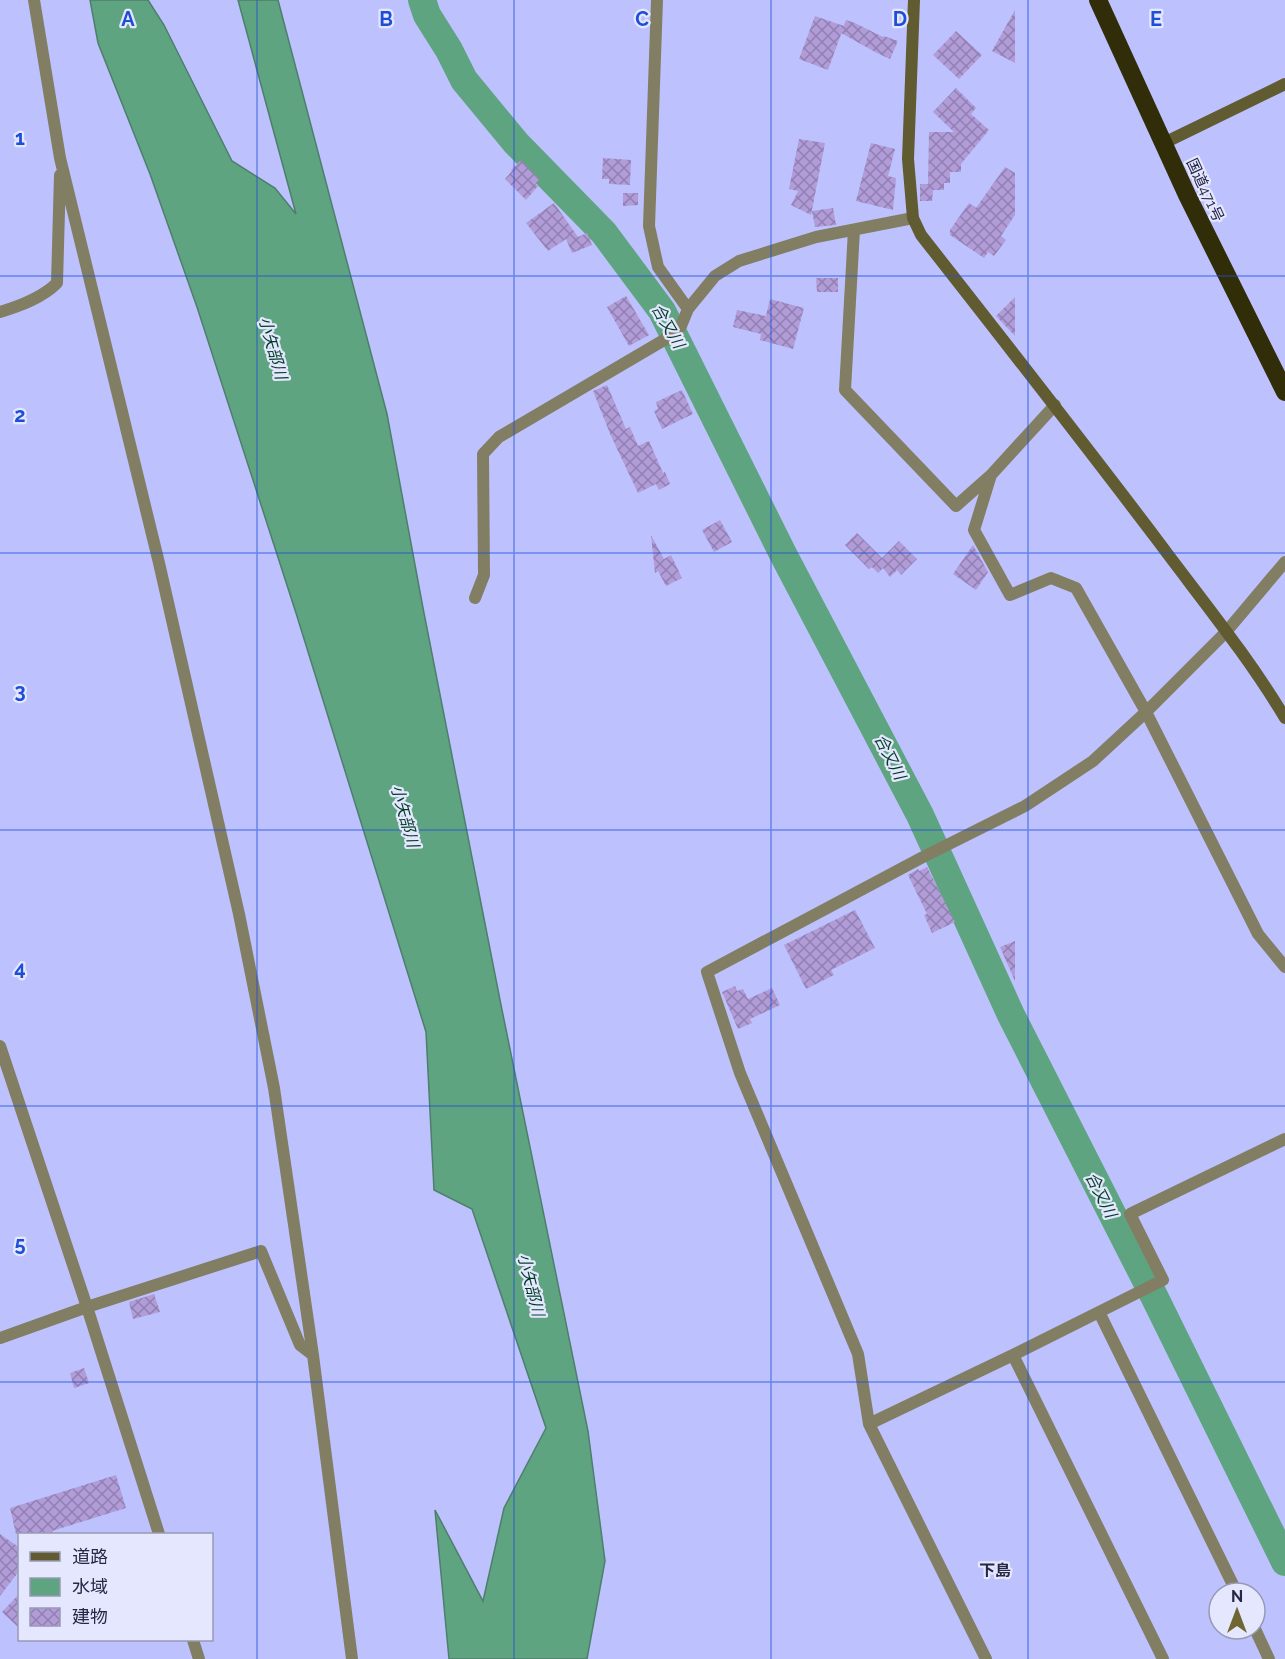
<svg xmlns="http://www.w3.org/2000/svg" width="1285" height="1659" viewBox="0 0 1285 1659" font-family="Raleway,'Noto Sans JP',sans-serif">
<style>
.water{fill:#5fa480;stroke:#4e7e6e;stroke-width:1.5}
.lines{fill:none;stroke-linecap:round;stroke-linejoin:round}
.river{stroke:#5fa480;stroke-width:28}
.building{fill:url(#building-cross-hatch)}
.street{stroke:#827e63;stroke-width:12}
.secondary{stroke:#615b32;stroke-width:12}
.highway{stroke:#322d09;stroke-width:18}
.grid{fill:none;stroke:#1d4ed8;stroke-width:1.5;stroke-opacity:0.55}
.labels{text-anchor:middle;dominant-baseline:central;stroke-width:4.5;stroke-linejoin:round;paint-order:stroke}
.street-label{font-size:15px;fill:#262744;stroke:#e4e7fe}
.water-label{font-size:16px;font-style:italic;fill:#003c24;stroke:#e4e7fe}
.neighbourhood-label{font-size:16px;font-weight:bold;fill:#262744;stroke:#e4e7fe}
.grid-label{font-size:20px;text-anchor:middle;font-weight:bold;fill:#1d4ed8;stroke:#e4e7fe;stroke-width:4.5;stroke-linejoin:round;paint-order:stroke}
</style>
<defs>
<pattern id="building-cross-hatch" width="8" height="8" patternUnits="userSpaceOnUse" patternTransform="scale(1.5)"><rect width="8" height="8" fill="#b19cd8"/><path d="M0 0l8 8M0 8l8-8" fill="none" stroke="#907fb1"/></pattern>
</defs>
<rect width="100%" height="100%" fill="#bdc2fe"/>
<path class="water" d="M 90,0 L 148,0 L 164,25 L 232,161 L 275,188 L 296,214 L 238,0 L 278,0 L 387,414 L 423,608 L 501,1005 L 588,1431 L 605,1561 L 587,1659 L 449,1659 L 435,1510 L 483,1601 L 504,1508 L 546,1428 L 472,1209 L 434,1190 L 426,1032 L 296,613 L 197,307 L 150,174 L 98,43 Z"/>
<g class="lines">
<path class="river" d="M 422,0 L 427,15 L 449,50 L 464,80 L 516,143 L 604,233 L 662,311 L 783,554 L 920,815 L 1011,1015 L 1154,1296 L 1285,1562"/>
</g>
<path class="building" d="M 1015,10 L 1015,63 L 992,51 Z
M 815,16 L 844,26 L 828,70 L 799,59 Z
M 846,20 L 855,23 L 883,37 L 884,36 L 898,41 L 890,59 L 877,53 L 841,33 Z
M 956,31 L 982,55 L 959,79 L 933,55 Z
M 956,88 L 976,108 L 971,114 L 989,130 L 961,164 L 961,172 L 950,172 L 950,183 L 944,183 L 944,190 L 933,190 L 932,201 L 920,201 L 920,184 L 928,184 L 929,132 L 954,132 L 933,112 Z
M 799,139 L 825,143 L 811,215 L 791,205 L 798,191 L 789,189 Z
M 871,143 L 895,149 L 888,176 L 896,178 L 893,210 L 856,201 Z
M 603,158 L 631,160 L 630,185 L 609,184 L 609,179 L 602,179 Z
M 521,160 L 540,180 L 535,184 L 538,186 L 526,200 L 505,179 L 512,171 L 511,170 Z
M 1005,167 L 1015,173 L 1015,215 L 1001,236 L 1006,240 L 994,256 L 988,252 L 984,258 L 950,235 L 950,230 L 969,203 L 976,208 Z
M 623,193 L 638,193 L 638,205 L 623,206 Z
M 554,203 L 578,237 L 587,233 L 592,245 L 572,253 L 566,239 L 548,251 L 526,223 Z
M 833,208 L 836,225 L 815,227 L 812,211 Z
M 816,278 L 838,278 L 838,292 L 817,292 Z
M 626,296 L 649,335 L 629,346 L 607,307 Z
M 1015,297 L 1015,336 L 996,316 Z
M 770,299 L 804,308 L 793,349 L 760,340 L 761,334 L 733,327 L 737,310 L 766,316 Z
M 607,385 L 626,429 L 630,427 L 638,446 L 649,441 L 663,473 L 665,472 L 670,484 L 659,490 L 656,484 L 638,493 L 611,436 L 593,391 Z
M 682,390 L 693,414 L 662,429 L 654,411 L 658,409 L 656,402 Z
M 720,520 L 732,542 L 714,552 L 702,530 Z
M 857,533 L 882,558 L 899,541 L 917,559 L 901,575 L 897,570 L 890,577 L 883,568 L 878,573 L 872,567 L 869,569 L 845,545 Z
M 651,535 L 664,559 L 671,555 L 682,578 L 666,586 L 658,571 L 655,573 Z
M 973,545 L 988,572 L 976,590 L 953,574 Z
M 927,867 L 955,922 L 932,933 L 924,915 L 927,914 L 908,875 L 918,869 L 919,871 Z
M 855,910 L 875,948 L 831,970 L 834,975 L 806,989 L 784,945 Z
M 1015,941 L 1015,981 L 1000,947 Z
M 735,986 L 737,991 L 743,989 L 748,999 L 772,988 L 780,1005 L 750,1019 L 752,1023 L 738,1029 L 722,992 Z
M 154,1294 L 160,1312 L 133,1319 L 129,1302 Z
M 84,1368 L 89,1383 L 74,1388 L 70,1373 Z
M 116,1475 L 126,1508 L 52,1531 L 53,1534 L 16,1534 L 10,1508 Z
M 0,1534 L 20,1548 L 20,1570 L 0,1596 Z
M 20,1593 L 20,1629 L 2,1612 Z"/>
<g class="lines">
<path class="street" d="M 34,0 L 60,158 L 159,563 L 239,914 L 274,1088 L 313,1355 L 352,1659
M 657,0 L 649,226 L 658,267 L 688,309
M 854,230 L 845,390 L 956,506 L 991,475 L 1055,405
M 0,312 C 20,306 42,298 57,283 L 60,175
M 991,475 L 974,530 L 1010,595 L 1051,578 L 1076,588 L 1146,712 L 1258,934 L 1285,967
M 475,598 L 484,575 L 483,454 L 499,437 L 664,340 L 681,326 L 688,309 L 715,276 L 739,261 L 816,237 L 913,218
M 0,1046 L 87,1307 L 159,1534
M 1099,1312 L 1237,1593
M 0,1338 L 87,1307 L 261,1251 L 300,1345 L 313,1355
M 1013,1355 L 1163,1659
M 869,1424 L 1013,1355 L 1163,1280 L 1130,1214 L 1285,1139
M 1255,1629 L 1269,1659
M 193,1640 L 199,1659
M 986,1659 L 869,1424 L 858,1354 L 740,1073 L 707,972 L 923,857 L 1025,806 L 1093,761 L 1146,712 L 1226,632 L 1285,562"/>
<path class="secondary" d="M 914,0 L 908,159 L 913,218 L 921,235 C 1001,337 1080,438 1158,541 C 1201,599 1248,656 1285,718
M 1164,143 L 1285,84"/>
<path class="highway" d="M 1098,0 L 1187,195 L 1285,392"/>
</g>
<path class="grid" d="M 257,0 L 257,1659M 514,0 L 514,1659M 771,0 L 771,1659M 1028,0 L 1028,1659M 0,276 L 1285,276M 0,553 L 1285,553M 0,830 L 1285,830M 0,1106 L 1285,1106M 0,1382 L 1285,1382"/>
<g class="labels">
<g class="street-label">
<text transform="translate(1205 190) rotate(65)">国道471号</text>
</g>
<g class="water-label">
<text transform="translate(668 326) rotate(60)">合又川</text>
<text transform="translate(273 348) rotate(74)">小矢部川</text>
<text transform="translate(890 757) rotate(63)">合又川</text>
<text transform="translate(405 816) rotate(74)">小矢部川</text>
<text transform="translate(1101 1195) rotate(63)">合又川</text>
<text transform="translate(531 1285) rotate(76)">小矢部川</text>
</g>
<g class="neighbourhood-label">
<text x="995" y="1570">下島</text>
</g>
</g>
<g class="grid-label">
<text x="128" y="26">A</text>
<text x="386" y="26">B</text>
<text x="642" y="26">C</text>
<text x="900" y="26">D</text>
<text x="1156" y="26">E</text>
<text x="20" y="145">1</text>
<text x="20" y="422">2</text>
<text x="20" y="698">3</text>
<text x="20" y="975">4</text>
<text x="20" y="1251">5</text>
</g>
<rect x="18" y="1533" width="195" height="108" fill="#e4e7fe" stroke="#989ab4" stroke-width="1.5"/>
<rect x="30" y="1552" width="30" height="9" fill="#615b32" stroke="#989ab4" stroke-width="1.5"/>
<text x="72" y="1563" font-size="18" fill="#262744">道路</text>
<rect x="30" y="1578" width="30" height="18" fill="#5fa480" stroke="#989ab4" stroke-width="1.5"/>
<text x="72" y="1593" font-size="18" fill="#262744">水域</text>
<rect x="30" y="1608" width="30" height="18" fill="url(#building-cross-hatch)" stroke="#989ab4" stroke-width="1.5"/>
<text x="72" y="1623" font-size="18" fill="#262744">建物</text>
<g transform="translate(1237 1611)"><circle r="28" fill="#e4e7fe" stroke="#989ab4" stroke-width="1.5"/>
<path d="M0-4.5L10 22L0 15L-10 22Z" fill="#6f6633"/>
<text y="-9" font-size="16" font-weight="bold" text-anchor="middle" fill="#262744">N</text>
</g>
</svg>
